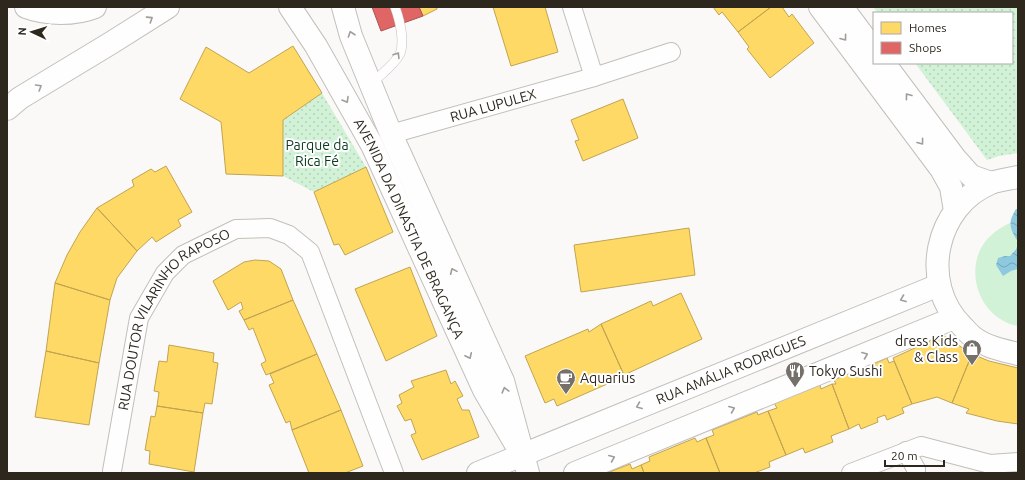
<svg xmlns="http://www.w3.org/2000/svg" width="1025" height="480" viewBox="0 0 1025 480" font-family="Ubuntu,sans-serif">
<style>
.green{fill:#d2f2d8}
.park{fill:url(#park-dots)}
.water{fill:url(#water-waves)}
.homes{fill:#ffd966;stroke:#c0a450}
.shops{fill:#e06666;stroke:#aa5350}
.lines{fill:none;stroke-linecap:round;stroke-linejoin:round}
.lane-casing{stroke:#c3bfba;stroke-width:10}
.street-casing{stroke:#c3bfba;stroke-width:20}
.secondary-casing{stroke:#c3bfba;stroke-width:24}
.primary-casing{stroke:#c3bfba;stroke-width:24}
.highway-casing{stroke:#c3bfba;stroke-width:24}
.lane{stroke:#fefefe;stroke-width:9}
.street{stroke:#fefefe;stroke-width:18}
.secondary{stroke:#fefefe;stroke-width:22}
.primary{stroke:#fefefe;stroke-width:22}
.highway{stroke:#fefefe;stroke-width:22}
.oneway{stroke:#a09d99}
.labels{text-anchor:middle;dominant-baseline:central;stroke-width:4;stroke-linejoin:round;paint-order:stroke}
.street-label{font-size:14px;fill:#2d271e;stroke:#fff}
.park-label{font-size:14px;fill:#0a3c1e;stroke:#fff}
.poi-label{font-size:14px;fill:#2d271e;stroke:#fff;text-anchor:start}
</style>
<defs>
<pattern id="park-dots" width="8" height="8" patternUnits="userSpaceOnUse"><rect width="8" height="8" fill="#d2f2d8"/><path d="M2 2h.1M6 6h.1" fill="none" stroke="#b5d0b9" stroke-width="1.8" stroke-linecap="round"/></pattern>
<pattern id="water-waves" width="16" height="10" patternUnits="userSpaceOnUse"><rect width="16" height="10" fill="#8ecadf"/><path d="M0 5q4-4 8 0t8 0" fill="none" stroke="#74a4b4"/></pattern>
</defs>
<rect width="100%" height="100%" fill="#fbf9f7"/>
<path class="green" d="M 1010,223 C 1015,239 1023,242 1010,256 L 1005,256 L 1011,271 L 1018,269 L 1018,326 C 986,320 968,285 978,255 C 983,240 996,229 1010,223 Z"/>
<path class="park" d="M 873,7 L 1018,7 L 1018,153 L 999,156 L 987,160 L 915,63 L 1012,63 L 1012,13 L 878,13 Z
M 322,93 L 366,167 L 314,192 L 283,176 L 283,120 Z"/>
<path class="water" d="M 1016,209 L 1018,209 L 1018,242 C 1010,228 1007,224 1016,209 Z
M 1018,243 L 1018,269 L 1011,271 L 1003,276 L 996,265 L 998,258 L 1005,256 L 1010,256 L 1016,249 Z"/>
<path class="homes" d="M 419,7 L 437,7 L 437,9 L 423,16 Z
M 493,7 L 545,7 L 558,52 L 511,66 Z
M 713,7 L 771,7 L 738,32 L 722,12 L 719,15 Z
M 771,7 L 782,7 L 789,17 L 792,14 L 814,43 L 770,78 L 747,49 L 749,47 L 738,32 Z
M 293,46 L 322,93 L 283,120 L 283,176 L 226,174 L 221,122 L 180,99 L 206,47 L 249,73 Z
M 623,99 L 638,138 L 583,161 L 575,141 L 579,140 L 571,120 Z
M 166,166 L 192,212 L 178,220 L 181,226 L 156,242 L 152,237 L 137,251 L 97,208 L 134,186 L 132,180 L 151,169 L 155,172 Z
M 366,167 L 393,232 L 345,255 L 339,244 L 334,245 L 314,192 Z
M 97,208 L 137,251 L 117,278 L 110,300 L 55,283 L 67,255 L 80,232 Z
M 689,228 L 695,275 L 581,292 L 574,245 Z
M 255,260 L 269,261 L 281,269 L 293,300 L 244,320 L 239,311 L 243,309 L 241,302 L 228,310 L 213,281 L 244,262 Z
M 410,267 L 437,336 L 386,361 L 355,289 Z
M 55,283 L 110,300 L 99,363 L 46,351 Z
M 681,293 L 702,339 L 624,375 L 601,324 L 651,301 L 653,306 Z
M 293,300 L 317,354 L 266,375 L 261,364 L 266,361 L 253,328 L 249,330 L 244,320 Z
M 601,324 L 624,375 L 613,377 L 614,381 L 557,406 L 554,399 L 545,403 L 525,356 L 588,329 L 589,332 Z
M 943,335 L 972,354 L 952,403 L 937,397 L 912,404 L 893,358 Z
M 169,345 L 214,353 L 213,362 L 218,363 L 212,404 L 205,403 L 203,413 L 157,406 L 159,392 L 154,391 L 159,361 L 167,362 Z
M 46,351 L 99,363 L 89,425 L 35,417 Z
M 317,354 L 341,410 L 292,430 L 290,421 L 286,423 L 269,385 L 274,383 L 270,374 Z
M 972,354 L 989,361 L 1018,368 L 1018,424 L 997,421 L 966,413 L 969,409 L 952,403 Z
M 887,358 L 889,363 L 894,361 L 912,404 L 902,408 L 904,413 L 887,420 L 885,415 L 877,418 L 878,422 L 861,429 L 859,424 L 849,429 L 832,384 L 836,384 L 834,380 L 850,373 L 852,377 L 873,369 L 871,365 Z
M 446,370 L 451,384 L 455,381 L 463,396 L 457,399 L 462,410 L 469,410 L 479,437 L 422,460 L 411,435 L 416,433 L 411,419 L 405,421 L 397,406 L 402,403 L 399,395 L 414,387 L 411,381 Z
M 832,384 L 849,429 L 831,436 L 833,442 L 805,453 L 803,448 L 786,455 L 768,411 L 777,408 L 774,403 L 820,385 L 821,389 Z
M 157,406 L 203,413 L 194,472 L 149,464 L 150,451 L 145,450 L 151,416 L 155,417 Z
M 341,410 L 363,466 L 345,473 L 309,473 L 292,430 Z
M 768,411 L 786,455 L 769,462 L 770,467 L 754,473 L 720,473 L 706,438 L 714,435 L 712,430 L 757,412 L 758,415 Z
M 695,438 L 697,442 L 706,438 L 720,473 L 644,473 L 641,465 L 650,461 L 649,457 Z
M 630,464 L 632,469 L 641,465 L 644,473 L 607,473 Z"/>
<path class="shops" d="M 372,7 L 419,7 L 423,16 L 381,31 Z"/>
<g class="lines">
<g class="lane-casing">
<path id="lane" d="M 371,83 C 378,78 399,60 401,51 C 404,36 400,21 395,7"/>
</g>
<g class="street-casing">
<g id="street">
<path d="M 572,7 L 594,77"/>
<path id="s1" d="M 391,134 L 594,77 L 671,52"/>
<path d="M 906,451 L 916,469 L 916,473"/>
<path id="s2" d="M 112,471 L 139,318 L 165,273 L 183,255 L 236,229 L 270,228 L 289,235 L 310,252 L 394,473"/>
<path d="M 851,473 L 921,446 L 990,464 L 1018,462"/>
</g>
</g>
<g class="secondary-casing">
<g id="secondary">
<path id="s3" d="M 290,7 L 316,46 L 372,145 L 484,390 L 522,455"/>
<path d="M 343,7 L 351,36 L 391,134 L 503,381 L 528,473"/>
<path id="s4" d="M 478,473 L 939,285"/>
<path d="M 575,473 L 954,318"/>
</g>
</g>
<g class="primary-casing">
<path id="primary" d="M 820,7 L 941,169 L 951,187 L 955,211
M 842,7 L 874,50
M 884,63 L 955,158 L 971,176 L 991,183
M 1018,177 C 1009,179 999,180 991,183 C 935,206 919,283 962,326 C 965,329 969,334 973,337 C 986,347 1002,350 1018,354"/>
</g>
<g class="highway-casing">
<path id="highway" d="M 26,7 C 47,15 75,15 95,7
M 7,109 L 20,98 L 111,43 L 168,7"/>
</g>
<use href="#lane" class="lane"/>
<use href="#street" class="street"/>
<use href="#secondary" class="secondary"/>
<use href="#primary" class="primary"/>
<use href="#highway" class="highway"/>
</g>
<defs><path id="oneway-chevron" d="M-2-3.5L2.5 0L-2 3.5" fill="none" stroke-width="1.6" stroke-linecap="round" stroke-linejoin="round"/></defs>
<g class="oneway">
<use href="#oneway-chevron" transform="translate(150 19) rotate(-33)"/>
<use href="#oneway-chevron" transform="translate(351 34) rotate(-109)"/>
<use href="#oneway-chevron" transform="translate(844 38) rotate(53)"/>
<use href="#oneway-chevron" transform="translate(397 55) rotate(-58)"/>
<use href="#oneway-chevron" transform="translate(39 87) rotate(-31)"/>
<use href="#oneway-chevron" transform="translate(908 96) rotate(-127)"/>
<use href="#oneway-chevron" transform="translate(346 100) rotate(60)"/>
<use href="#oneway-chevron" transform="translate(921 142) rotate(53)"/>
<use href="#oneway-chevron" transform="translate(453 271) rotate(-114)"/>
<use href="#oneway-chevron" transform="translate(903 299) rotate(159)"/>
<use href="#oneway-chevron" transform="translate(865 355) rotate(-22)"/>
<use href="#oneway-chevron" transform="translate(469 356) rotate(65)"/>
<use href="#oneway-chevron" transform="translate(505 390) rotate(-105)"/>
<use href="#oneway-chevron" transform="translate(639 406) rotate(158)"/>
<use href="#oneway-chevron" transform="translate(732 409) rotate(-22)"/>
<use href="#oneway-chevron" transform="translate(612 458) rotate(-22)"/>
</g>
<defs>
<g id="shop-pin" transform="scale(1)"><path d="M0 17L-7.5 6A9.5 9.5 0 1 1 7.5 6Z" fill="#75706a" stroke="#fff"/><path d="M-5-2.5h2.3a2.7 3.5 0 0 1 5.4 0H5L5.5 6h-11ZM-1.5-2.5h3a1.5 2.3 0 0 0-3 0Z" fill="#fff"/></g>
<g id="restaurant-pin" transform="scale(1)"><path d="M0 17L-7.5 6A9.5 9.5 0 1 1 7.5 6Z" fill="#75706a" stroke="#fff"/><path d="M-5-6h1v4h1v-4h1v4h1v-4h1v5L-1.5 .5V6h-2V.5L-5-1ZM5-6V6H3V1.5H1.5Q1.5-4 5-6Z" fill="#fff"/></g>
<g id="cafe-pin" transform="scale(1)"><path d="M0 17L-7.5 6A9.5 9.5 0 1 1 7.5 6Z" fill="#75706a" stroke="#fff"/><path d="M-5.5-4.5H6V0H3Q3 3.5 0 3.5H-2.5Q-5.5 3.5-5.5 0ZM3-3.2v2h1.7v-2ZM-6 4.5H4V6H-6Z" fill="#fff"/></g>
</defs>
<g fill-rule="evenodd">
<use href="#shop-pin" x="972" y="349"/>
<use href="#restaurant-pin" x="795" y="371"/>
<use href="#cafe-pin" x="566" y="378"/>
</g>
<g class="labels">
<g class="street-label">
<text stroke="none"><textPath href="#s1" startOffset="106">RUA LUPULEX</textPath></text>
<text stroke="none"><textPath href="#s3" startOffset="252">AVENIDA DA DINASTIA DE BRAGANÇA</textPath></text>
<text stroke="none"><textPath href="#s2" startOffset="173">RUA DOUTOR VILARINHO RAPOSO</textPath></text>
<text stroke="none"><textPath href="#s4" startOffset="273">RUA AMÁLIA RODRIGUES</textPath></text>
</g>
<g class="park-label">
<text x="317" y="145">Parque da<tspan x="317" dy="16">Rica Fé</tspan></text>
</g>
<g class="poi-label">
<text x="958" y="341" text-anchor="end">dress Kids<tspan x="958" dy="16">&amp; Class</tspan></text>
<text x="809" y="371">Tokyo Sushi</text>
<text x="580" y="378">Aquarius</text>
</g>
</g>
<rect width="1025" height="480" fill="none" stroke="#2d271e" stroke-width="16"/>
<rect x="873" y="12" width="140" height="52" fill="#ffffff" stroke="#aba9a5"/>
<rect x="881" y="22" width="20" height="12" fill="#ffd966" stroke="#aba9a5"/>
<text x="909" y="32" font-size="12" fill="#2d271e">Homes</text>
<rect x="881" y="42" width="20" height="12" fill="#e06666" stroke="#aba9a5"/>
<text x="909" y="52" font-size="12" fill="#2d271e">Shops</text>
<g transform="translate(32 32) rotate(274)" stroke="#ffffff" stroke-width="3" paint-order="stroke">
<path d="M0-3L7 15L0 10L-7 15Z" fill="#2d271e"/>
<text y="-6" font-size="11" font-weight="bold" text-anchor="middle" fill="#2d271e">N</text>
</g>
<path d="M885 460v6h59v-6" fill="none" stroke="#2d271e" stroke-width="2"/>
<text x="891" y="460" font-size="12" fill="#2d271e" stroke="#ffffff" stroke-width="3" paint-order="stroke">20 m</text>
</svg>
